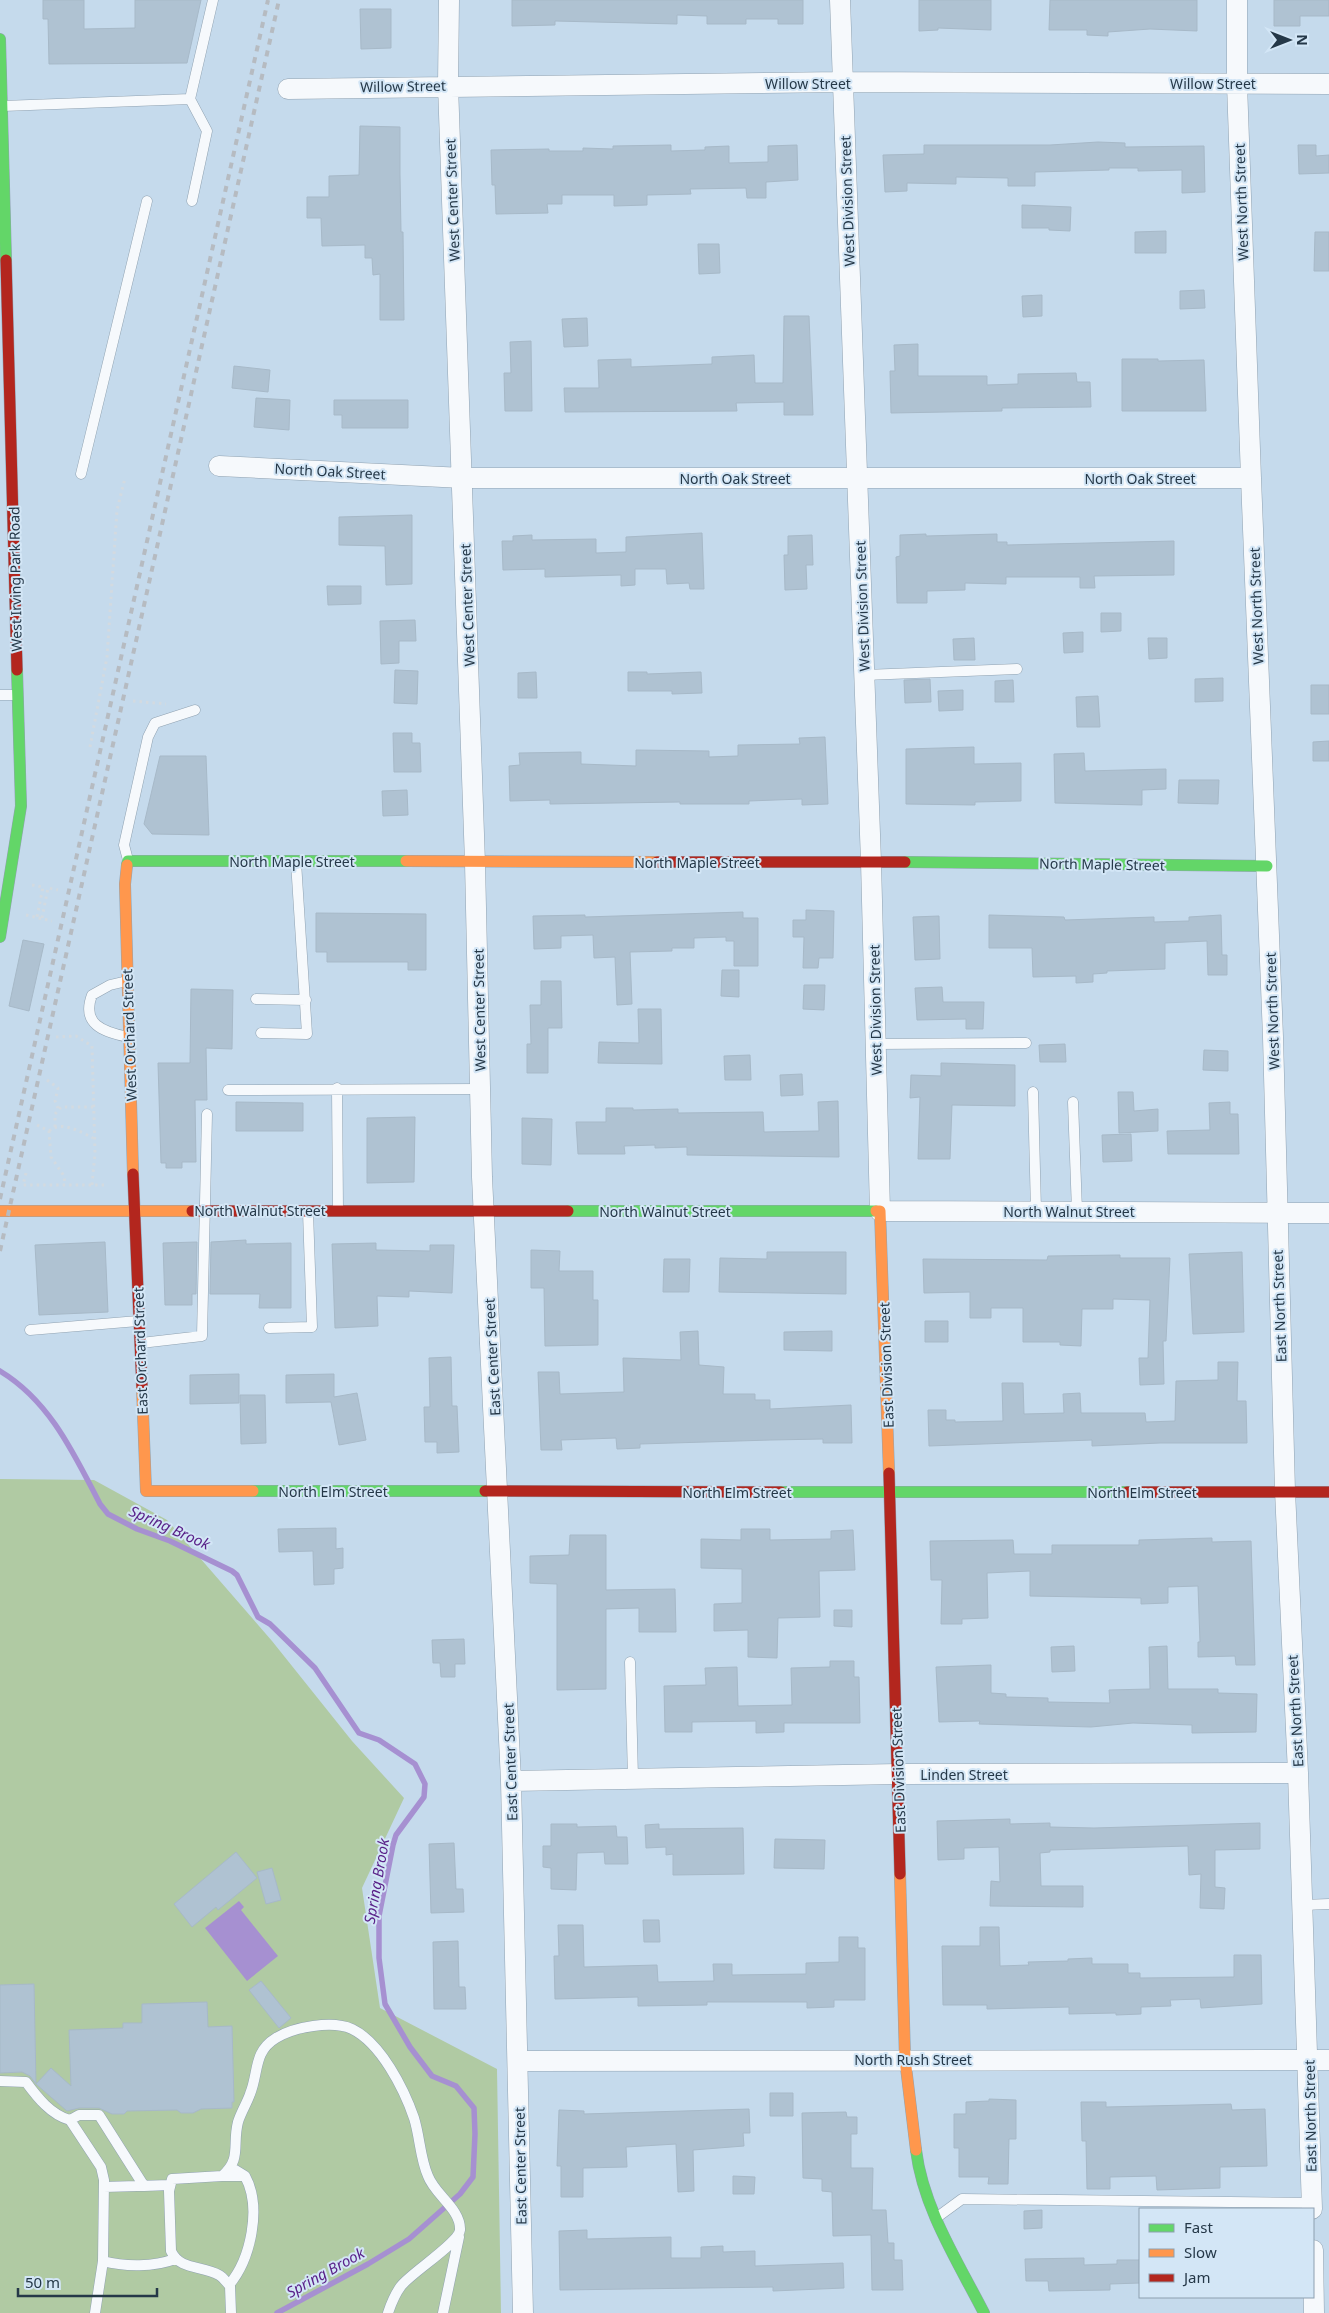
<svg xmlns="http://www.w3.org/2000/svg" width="1329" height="2313" viewBox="0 0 1329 2313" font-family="'Noto Sans',sans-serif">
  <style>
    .green { fill: #b0caa3 }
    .water { fill: #a690d1 }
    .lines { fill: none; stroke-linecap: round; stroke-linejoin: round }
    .stream { stroke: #a690d1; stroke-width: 5.5 }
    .building { fill: #afc2d2; stroke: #a7b9c8 }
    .lane-casing { stroke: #90a2b1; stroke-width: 11 }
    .street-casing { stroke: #90a2b1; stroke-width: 21 }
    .fast-casing { stroke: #90a2b1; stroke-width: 12 }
    .slow-casing { stroke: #90a2b1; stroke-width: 12 }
    .jam-casing { stroke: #90a2b1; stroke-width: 12 }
    .path { stroke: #d3dae0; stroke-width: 3; stroke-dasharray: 2.5 4; stroke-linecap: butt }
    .lane { stroke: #f6f9fc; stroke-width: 10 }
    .street { stroke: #f6f9fc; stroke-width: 20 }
    .fast { stroke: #63d668; stroke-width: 11 }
    .slow { stroke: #ff974d; stroke-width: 11 }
    .jam { stroke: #b3261e; stroke-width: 11 }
    .rail { stroke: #b6bbc1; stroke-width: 4; stroke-dasharray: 6 6; stroke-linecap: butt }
    .labels { text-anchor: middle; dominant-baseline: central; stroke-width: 4; stroke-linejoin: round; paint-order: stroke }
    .street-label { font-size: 14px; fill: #253848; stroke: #d3e6f6 }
    .water-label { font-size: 15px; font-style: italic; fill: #5a2289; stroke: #d3e6f6 }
  </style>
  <rect width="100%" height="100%" fill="#c5daec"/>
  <!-- green -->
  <path class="green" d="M0 1479 94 1480 167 1520 272 1641 352 1741 404 1798 362 1888 380 2008 497 2069 501 2313H0Z"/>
  <!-- water -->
  <path class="water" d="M239 1901 244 1907 241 1910 278 1956 247 1981 205 1928Z"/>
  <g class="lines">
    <!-- stream -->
    <path class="stream" d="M0 1371C50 1401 74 1454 100 1504L108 1514 137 1529 170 1541 232 1571 237 1575 258 1617 270 1624 315 1668 359 1733 379 1740 415 1764 425 1784 424 1797 396 1835 393 1845 379 1916V1958L385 2004 410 2047 432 2076 456 2086 474 2108 475 2134 473 2177 460 2194 409 2239 368 2264 277 2313"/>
  </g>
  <!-- building -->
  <path class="building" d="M43 0H84V29L135 28V0H201L187 63 49 64 48 19H43Z
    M512 0H803V24H778V19H746V24H707V16L677 15V24L555 21V25L512 26Z
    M919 0H991V30L938 28V30L919 31Z
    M1050 0H1197V31L1150 29 1108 32V36L1087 35V30H1049Z
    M1274 0H1329V16H1300V26H1274Z
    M360 9H391V48L361 49Z
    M360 126 400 127V175L401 232H403L404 320H380V274L373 275 372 258H365V245L322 246 321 218H307V197H329V176L359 175Z
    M1098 142 1125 143V147L1204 146 1205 192 1182 193V170L1138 171V168H1109V170L1035 172V186H1008V178L956 177V184L907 183V191L885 192 883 155 924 154V145H1050Z
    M671 145V151L705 150V147L729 146V163L768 162V146L797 145 798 180 766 182V198H747L746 188 690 189 691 194 647 195V205L614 206V195H562V204H547L548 213 496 214 495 185H492L491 150 549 149V151H583V148L613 149V146Z
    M1298 145H1316V156L1329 155V173L1299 174Z
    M1022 205 1071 207 1070 231 1049 230V228H1022Z
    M1166 231V253H1135V232Z
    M1315 232H1329V271H1314Z
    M698 244H719L720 273 699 274Z
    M1204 290 1205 308 1180 309V291Z
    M1042 295V316L1023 317 1022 296Z
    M784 316H809L813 415H784V402L736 403 737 411 565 412 564 388H599L598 360 631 359V367L712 364V357L754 355 755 383H783Z
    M587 318 588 346 564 347 562 319Z
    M531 341 532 411H505L504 373H511L510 342Z
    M918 344V376H987V385L1018 384V374L1076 373 1077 382H1090L1091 407 1002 408V411L891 413 890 371H895L894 345Z
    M1122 359H1158V361L1204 360 1206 411H1122Z
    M234 366 270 370 268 392 232 388Z
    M256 398 290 400 289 430 254 427Z
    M334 400H408V428H342V415H334Z
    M412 515V584L386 585 385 546 339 545V517Z
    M702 533 704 589H690L689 583 667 584 666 569H635V585L621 586V575L545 577V569L503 570 502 541H513V536L532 535V540L596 539V553L626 552V537Z
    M926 534V536L997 534V542H1007V545L1174 541V575L1094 576 1095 588H1080V577H1006V584L965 583V590L927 591V603H897L896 557 900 556V535Z
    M812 535 813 565H806L807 589 785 590 784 555H788V536Z
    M327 586H361V604L328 605Z
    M1101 613H1121V631L1101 632Z
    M415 620 416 641H399V663L381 664 380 621Z
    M1083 632V652L1064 653 1063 633Z
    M974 638 975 660H954L953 639Z
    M1148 638H1167V658L1149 659Z
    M395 670 418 671 417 704 394 703Z
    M536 672 537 698H518V673Z
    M628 672H647V674L701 672 702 693 672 694V691H628Z
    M1223 678V701L1195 702V679Z
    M930 679 931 702 905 703 904 680Z
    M1013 680 1014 702H995V681Z
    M1311 685H1329V714H1311Z
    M963 690V710L939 711 938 691Z
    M1098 696 1100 727H1077L1076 697Z
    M393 733H412V743H420L421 772H394Z
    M825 737 828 804 802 805V799L749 801V804H680V802L550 804V800L510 801 509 766 520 765 519 753 581 752V764L636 766V750L709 751V757L738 756V745L800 744 799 738Z
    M1329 741V761H1313V742Z
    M974 747V764L1021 763V801L975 802V805L906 804V749Z
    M1084 753 1085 771 1166 769V789L1142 790V805L1055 803 1054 754Z
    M160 756H206L209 835 152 834 144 824Z
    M1179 780H1219L1218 804 1178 803Z
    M407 790 408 815 383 816 382 791Z
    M806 910 834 911 833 958H819L818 968H803L804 937H793V920H806Z
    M743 912V918H758V966H734V941H726V937L694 938V948H672V951L630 952 632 1004 617 1005 615 957 594 958 593 935 561 936V948L534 949 533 916 585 915V917Z
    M316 913 426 914V970H408V962H327V952H316Z
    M989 915 1064 917 1065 920 1154 917V922L1189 921V917L1221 915 1222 955H1227V975H1208L1207 941 1165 943V969L1107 971V973L1093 974V982L1076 983V976L1033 977 1032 948H989Z
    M939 916 940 959 915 960 913 917Z
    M23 940 44 944 29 1011 9 1006Z
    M722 970H739V997L721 996Z
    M541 981H561L562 1028H548V1073H527V1044H531L530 1005H541Z
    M804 985H825L824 1010 803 1009Z
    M942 987 943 1002H984L983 1029H966V1019L917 1020 915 988Z
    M191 989 233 990 232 1049 206 1048 207 1100H195L196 1162H182V1168H166V1163H161L158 1063H190Z
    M638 1009H661L662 1064 598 1063 599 1042 639 1043Z
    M1065 1044 1066 1062H1040L1039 1045Z
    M1204 1050 1228 1051V1071L1203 1070Z
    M750 1055 751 1080H725L724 1056Z
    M941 1063 1015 1065V1106L952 1105 950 1159H918L920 1097 910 1098 911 1075 941 1076Z
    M802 1074 803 1095 781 1096 780 1075Z
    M1118 1092H1133L1134 1111 1158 1109V1131L1119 1133Z
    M838 1101 839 1157 687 1155V1147L655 1148V1145L624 1146 625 1154H578L576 1122H606V1108H633V1110L678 1109V1113L763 1112 764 1132 819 1131 818 1102Z
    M236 1102 303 1103V1131H236Z
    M1230 1102V1114H1238L1239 1154H1168L1167 1131 1210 1130 1209 1103Z
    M415 1117 414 1182 367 1183V1118Z
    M522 1118 552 1119 551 1165 522 1164Z
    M1131 1134 1132 1161 1103 1162 1102 1135Z
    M246 1240V1244L291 1243V1308H259L260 1294H210L211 1242Z
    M105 1242 108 1312 39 1315 35 1245Z
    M197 1242 196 1294H192V1305H165L163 1243Z
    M376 1243V1250L430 1251V1245H454L452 1293 409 1291V1297L377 1296 378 1326 335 1328 332 1244Z
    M531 1250 560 1251 559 1271H593V1300H598V1345L545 1346 544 1288H531Z
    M767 1252H846V1294L719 1292 720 1258 767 1259Z
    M1242 1252 1244 1332 1193 1334 1189 1254Z
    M1120 1255V1258H1170L1166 1341H1163L1164 1384 1140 1385 1139 1358H1148L1150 1300 1113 1299V1309H1082L1081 1346 1060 1345V1342H1023V1308H991V1318H970V1292L924 1293 923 1259 1047 1260 1048 1256Z
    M664 1259H690L689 1292H663Z
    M925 1321H948V1342H925Z
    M698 1331 699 1365 724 1367 723 1394H755V1400H770V1409L851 1405 852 1443H823V1439L771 1440 640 1444V1448L617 1449 616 1438 561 1440 562 1450H541L538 1372H559L560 1394 624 1392 623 1358 681 1360 680 1332Z
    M832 1331V1351L784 1350V1332Z
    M451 1357 452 1406H457L459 1452 437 1453V1442H425L424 1407H430L429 1358Z
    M1218 1362H1238L1237 1401H1246L1247 1443H1160L1092 1446V1440L929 1446 928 1410H946V1420H955V1422L1003 1421 1002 1383H1023L1024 1414 1064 1413 1063 1394 1080 1393 1081 1413H1145L1146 1422 1175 1421 1176 1381 1218 1380Z
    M239 1374V1403L190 1404V1375Z
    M334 1374V1397L357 1393 366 1440 339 1445 331 1402 286 1403V1375Z
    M240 1395H265L266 1443 241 1444Z
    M336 1528V1549L343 1548V1568L334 1569V1584L314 1585 313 1551 279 1552 278 1529Z
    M741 1529H770V1540L831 1539V1531L853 1530 855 1570 819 1571 820 1617 778 1618 777 1658 748 1657V1630L714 1631V1604L742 1603V1569L701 1568V1539L741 1540Z
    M570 1535H606V1590L675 1589 676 1632H639V1608L606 1609V1689L557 1690V1584L530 1583V1556L569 1555Z
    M1212 1538V1542L1251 1541 1255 1665H1236L1235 1656 1198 1657V1642H1200L1198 1586 1168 1587V1603L1141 1604V1598L1030 1596V1571L987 1573 988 1618 962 1619V1624H941L942 1580H931L930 1541 1013 1540 1014 1554H1052V1545H1139V1540Z
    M834 1610H852V1627L834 1626Z
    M464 1639 465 1664H455V1677H441L440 1663H433L432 1640Z
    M1074 1646 1075 1671 1052 1672 1051 1647Z
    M1167 1646 1168 1689H1218V1693L1257 1694 1256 1732 1192 1733V1725L1133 1723 1091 1727 979 1724 980 1721 939 1722 936 1667 991 1665V1693L1006 1694V1697L1048 1698V1702L1110 1703 1109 1690 1150 1689 1149 1647Z
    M830 1661H854V1677H859L860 1723H784V1732L756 1733V1721L692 1722V1732H665L664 1686 706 1685 705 1668 737 1667 738 1706 792 1705 791 1668 830 1667Z
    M1010 1819V1824L1050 1823V1827L1094 1828 1260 1823V1849L1215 1850V1887L1225 1888 1224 1909 1200 1908 1201 1874 1189 1875 1188 1846 1050 1850V1852L1040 1853 1041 1886H1083V1907L990 1906 991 1881 1000 1882 999 1847 964 1848V1859L938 1860 937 1821Z
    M551 1824H577V1827L616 1826 617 1837H627L628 1864H605L604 1852 577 1853 576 1890 551 1889V1868L543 1867V1846H551Z
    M659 1824V1829L743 1828 744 1874 673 1875V1854L666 1855V1847L646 1848 645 1825Z
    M775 1839 825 1840 824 1869 774 1868Z
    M454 1843 456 1889H463L464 1912 431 1913 429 1844Z
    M236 1852 257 1878 218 1910 216 1907 192 1927 174 1904Z
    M272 1868 281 1900 266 1904 257 1872Z
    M643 1920H659L660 1942H644Z
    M558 1925H583L584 1967 657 1965 658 1982 714 1981 713 1964H732V1975L806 1974V1963L839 1962V1937H858V1948H865V2000H834V2007L807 2008V2002H707V2005L638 2006V1997L555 1999 554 1956H559Z
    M980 1927H999L1000 1966 1029 1965 1028 1962 1068 1961V1959L1092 1958V1964H1128V1973H1140V1978L1234 1977V1955H1261L1262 2004 1201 2008 1200 1999 1170 2000 1171 2006 1141 2007V2014L1116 2015V2013L1069 2014V2007L987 2009V2005H943L942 1946H980Z
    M458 1941 459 1987H465L466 2009H434L433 1942Z
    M261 1981 291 2018 279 2028 249 1990Z
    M34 1984 36 2084 30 2076 22 2072 0 2073V1985Z
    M207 2002 208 2027 232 2026 234 2102H232V2108L201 2109 193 2113H181L177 2110 127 2111 124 2114H112L99 2108H79L67 2111 36 2084 51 2068 71 2086 69 2030 123 2028V2023H142V2004Z
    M770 2093H793V2116H770Z
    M989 2099 1016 2100V2139H1009L1008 2184H988L989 2177H959V2148H954V2114H966V2102L989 2101Z
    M1081 2102H1106V2107L1231 2104 1232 2110 1265 2109 1267 2166 1220 2167V2188L1157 2190 1156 2176 1110 2177V2189H1087L1086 2141H1082Z
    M749 2109 750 2133H743L744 2146 693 2150 694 2191 678 2192 676 2144 626 2147 627 2167 583 2168V2197H561V2166H557L559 2110 584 2111V2114Z
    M846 2112 847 2117H857V2134H851V2168H873L872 2210H886L888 2243H894V2260H902L903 2290H872L871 2235 833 2236 832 2192 822 2191V2179L803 2178 802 2113Z
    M733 2176 755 2177 754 2194H733Z
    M1042 2210V2228L1024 2229V2211Z
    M587 2230V2239L671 2237V2258H701V2247L723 2246V2252L755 2251V2266L843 2263 844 2288 773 2291V2287L560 2290 559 2231Z
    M1084 2258V2265L1117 2264V2260H1140V2283L1110 2284V2290L1049 2291 1048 2281H1026L1025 2259Z"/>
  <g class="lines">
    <!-- lane casing -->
    <g class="lane-casing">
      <path id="lane" d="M190 99 207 131 192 201
        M3 106 190 99 213 0
        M81 474 147 201
        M865 675 1017 669
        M0 695H17
        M128 860 124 845 148 737 155 723 195 710
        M127 981 110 985 92 995C81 1024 103 1032 128 1037
        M256 999 306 1000
        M261 1033 307 1034 296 862
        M876 1044 1026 1043
        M337 1088 338 1210
        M228 1090 480 1089
        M1033 1092 1036 1211
        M1073 1102 1077 1211
        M269 1328 312 1327 308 1212
        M30 1330 138 1321
        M141 1343 202 1336 207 1114
        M630 1662 633 1778
        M1303 1905 1329 1904
        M0 2081 26 2082C37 2097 51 2115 70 2120L101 2167 104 2180 103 2261C125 2267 154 2267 175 2259
        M70 2120 79 2115H99L144 2186 170 2185 104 2187
        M232 2168 245 2176H222C242 2159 232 2145 238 2122 241 2112 247 2103 250 2094 259 2072 253 2052 276 2038 294 2027 332 2020 352 2029 381 2043 404 2089 414 2118 420 2137 420 2158 428 2176 435 2195 461 2209 460 2230 459 2243 412 2272 401 2286 395 2294 391 2304 388 2313
        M222 2176 172 2179 169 2191 171 2251C180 2271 203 2265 219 2275 223 2277 227 2283 230 2286L231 2313
        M936 2218 962 2199 1312 2203
        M229 2285C251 2259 262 2207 245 2176
        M95 2313 103 2261
        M443 2313 459 2237"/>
    </g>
    <!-- street casing -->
    <g class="street-casing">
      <path id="street" d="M449 0 448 85 475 863 482 1177 511 1781 523 2313
        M840 0 871 862 880 1211 1329 1213
        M1237 0V84L1251 478 1273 1037 1285 1491 1298 1773 1312 2209
        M288 89 842 82 1329 84
        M219 466 463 478H1251
        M511 1781 898 1774 1298 1773
        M518 2061 1329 2060
        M1313 2250 1314 2313"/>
    </g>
    <!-- fast casing -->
    <g class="fast-casing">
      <path id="fast" d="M0 39 6 260
        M905 862 1267 866
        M127 865 128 861H406
        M0 937 21 806 17 670
        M568 1211H876
        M253 1491H485
        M781 1492H1127
        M916 2150C923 2208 958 2262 984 2313"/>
    </g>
    <!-- slow casing -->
    <g class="slow-casing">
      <path id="slow" d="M406 861 657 862
        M127 865 125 884 133 1174
        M0 1211H192
        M876 1211H880L889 1473
        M142 1387 146 1491H253
        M900 1874 905 2059 916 2150"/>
    </g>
    <!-- jam casing -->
    <g class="jam-casing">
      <path id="jam" d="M6 260 17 670
        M657 862H905
        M133 1174 142 1387
        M192 1211H568
        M889 1473 900 1874
        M485 1491 781 1492
        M1127 1492H1329"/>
    </g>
    <!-- path -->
    <path class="path" d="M133 701 166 704
      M90 747 107 657 117 510 125 478
      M32 885 43 887 37 917
      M26 915 52 921
      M42 918 48 888 58 890
      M56 1037 76 1036 92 1046 95 1153 92 1185
      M47 1080 58 1088 55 1101 58 1108
      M37 1125 49 1131 51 1157 64 1176 65 1185
      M55 1127V1114L61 1107H95
      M49 1131C61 1120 81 1132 93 1138
      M26 1173 23 1185H104"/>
    <!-- lane -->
    <use href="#lane" class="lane"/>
    <!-- street -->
    <use href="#street" class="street"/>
    <!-- fast -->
    <use href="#fast" class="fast"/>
    <!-- slow -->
    <use href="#slow" class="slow"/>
    <!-- jam -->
    <use href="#jam" class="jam"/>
    <!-- rail -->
    <path class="rail" d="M0 1199 268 0
      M0 1251 279 0"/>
  </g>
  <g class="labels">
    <!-- street labels -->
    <g class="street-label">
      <text x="808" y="83">Willow Street</text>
      <text x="1213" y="83">Willow Street</text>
      <text transform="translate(403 86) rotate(-1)">Willow Street</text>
      <text transform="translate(452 200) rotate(-92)">West Center Street</text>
      <text transform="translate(847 201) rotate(-92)">West Division Street</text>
      <text transform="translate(1241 202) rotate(-92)">West North Street</text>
      <text transform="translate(330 471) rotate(3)">North Oak Street</text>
      <text x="735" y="478">North Oak Street</text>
      <text x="1140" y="478">North Oak Street</text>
      <text transform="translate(15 579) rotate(-91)">West Irving Park Road</text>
      <text transform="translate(467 605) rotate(-92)">West Center Street</text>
      <text transform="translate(862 606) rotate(-92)">West Division Street</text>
      <text transform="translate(1256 606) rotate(-92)">West North Street</text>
      <text x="292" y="861">North Maple Street</text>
      <text x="697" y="862">North Maple Street</text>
      <text transform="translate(1102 864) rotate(1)">North Maple Street</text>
      <text transform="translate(479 1010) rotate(-91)">West Center Street</text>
      <text transform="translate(875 1010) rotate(-91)">West Division Street</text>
      <text transform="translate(1272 1011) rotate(-92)">West North Street</text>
      <text transform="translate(129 1035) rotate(-92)">West Orchard Street</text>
      <text x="260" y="1210">North Walnut Street</text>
      <text x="665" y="1211">North Walnut Street</text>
      <text x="1069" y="1211">North Walnut Street</text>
      <text transform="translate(1279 1306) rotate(-92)">East North Street</text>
      <text transform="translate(140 1351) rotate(-92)">East Orchard Street</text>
      <text transform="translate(492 1357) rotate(-93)">East Center Street</text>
      <text transform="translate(886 1365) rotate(-92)">East Division Street</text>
      <text x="333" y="1491">North Elm Street</text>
      <text x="737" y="1492">North Elm Street</text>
      <text x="1142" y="1492">North Elm Street</text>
      <text transform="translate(1295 1711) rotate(-93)">East North Street</text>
      <text transform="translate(510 1762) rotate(-92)">East Center Street</text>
      <text transform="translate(898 1770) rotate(-92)">East Division Street</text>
      <text x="964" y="1774">Linden Street</text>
      <text x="913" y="2059">North Rush Street</text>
      <text transform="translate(1310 2116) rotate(-91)">East North Street</text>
      <text transform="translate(520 2166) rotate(-91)">East Center Street</text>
    </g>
    <!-- water labels -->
    <g class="water-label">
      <text transform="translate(170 1527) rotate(24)">Spring Brook</text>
      <text transform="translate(376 1881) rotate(-80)">Spring Brook</text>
      <text transform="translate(325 2272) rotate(-29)">Spring Brook</text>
    </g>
  </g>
  <!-- legend -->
  <rect x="1139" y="2208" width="175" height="90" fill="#d3e6f6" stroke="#8da0b0"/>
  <rect x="1149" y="2224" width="25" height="8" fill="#63d668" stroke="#8da0b0"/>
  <text x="1184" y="2233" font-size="15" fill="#253848">Fast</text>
  <rect x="1149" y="2249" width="25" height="8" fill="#ff974d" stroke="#8da0b0"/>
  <text x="1184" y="2258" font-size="15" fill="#253848">Slow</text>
  <rect x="1149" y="2274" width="25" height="8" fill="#b3261e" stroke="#8da0b0"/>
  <text x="1184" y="2283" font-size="15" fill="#253848">Jam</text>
  <!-- north arrow -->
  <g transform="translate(1289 40) rotate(90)" stroke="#d3e6f6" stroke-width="4" paint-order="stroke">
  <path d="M0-4L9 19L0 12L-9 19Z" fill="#253848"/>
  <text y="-8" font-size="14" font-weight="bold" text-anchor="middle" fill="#253848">N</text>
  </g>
  <!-- scale -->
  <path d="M18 2288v8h139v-8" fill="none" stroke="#253848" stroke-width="2.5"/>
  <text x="25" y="2288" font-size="15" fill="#253848" stroke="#d3e6f6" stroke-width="4" paint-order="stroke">50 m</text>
</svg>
